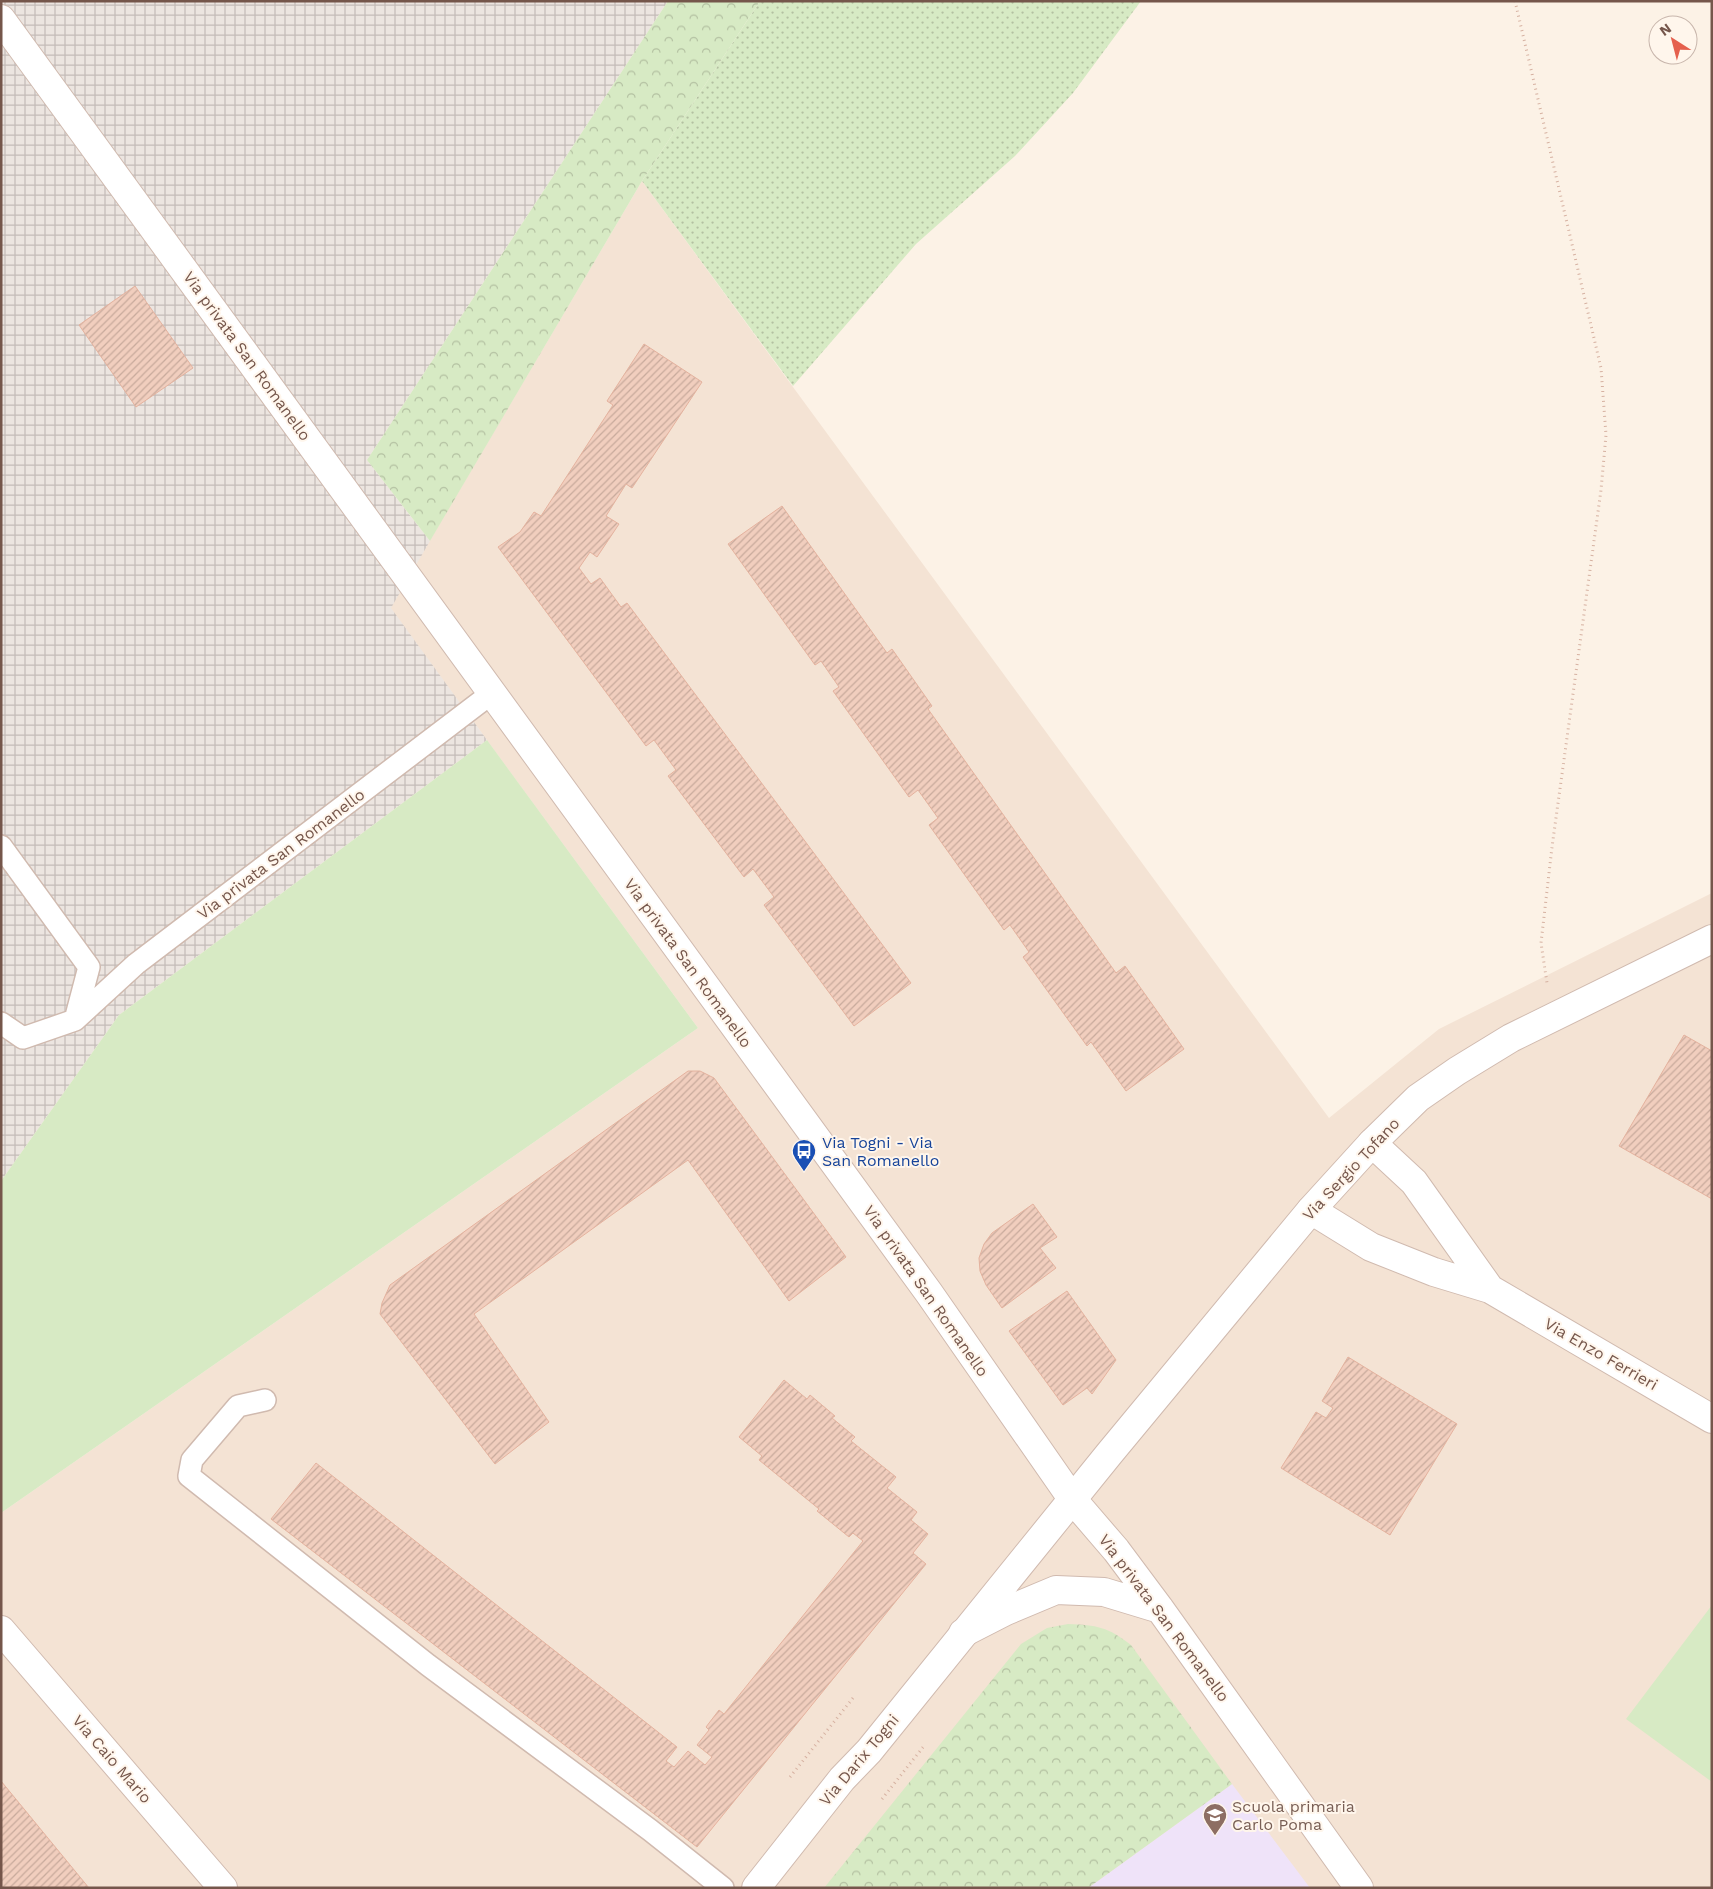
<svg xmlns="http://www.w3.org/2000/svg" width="1713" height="1889" viewBox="0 0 1713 1889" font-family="'Work Sans',sans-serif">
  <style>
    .residential { fill: #f4e3d4 }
    .industrial { fill: url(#industrial-grid) }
    .education { fill: #efe3f9 }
    .grass { fill: url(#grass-dots) }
    .forest { fill: url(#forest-crowns) }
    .pitch { fill: #d7eac4 }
    .building { fill: url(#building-hatch); stroke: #e4b29e }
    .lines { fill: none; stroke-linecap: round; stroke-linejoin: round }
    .service-casing { stroke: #d0baaf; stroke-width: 24 }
    .minor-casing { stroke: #d0baaf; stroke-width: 30 }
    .tertiary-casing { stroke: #d0baaf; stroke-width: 30 }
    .path { stroke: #d6b1a1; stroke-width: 3; stroke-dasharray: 1 4; stroke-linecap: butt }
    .service { stroke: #fff; stroke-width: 21 }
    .minor { stroke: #fff; stroke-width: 28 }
    .tertiary { stroke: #fff; stroke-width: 28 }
    .labels { text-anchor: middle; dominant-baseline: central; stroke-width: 4; stroke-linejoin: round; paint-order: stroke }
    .street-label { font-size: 16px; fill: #75564b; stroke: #fff6ec }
    .transit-label { font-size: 16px; fill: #164399; stroke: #fff6ec; text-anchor: start }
    .education-label { font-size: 16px; fill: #785e54; stroke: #fff6ec; text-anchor: start }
  </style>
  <defs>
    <pattern id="industrial-grid" width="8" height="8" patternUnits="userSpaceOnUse" patternTransform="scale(1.25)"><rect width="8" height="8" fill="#ece5e0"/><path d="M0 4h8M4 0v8" fill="none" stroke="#c4bcb8"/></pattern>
    <pattern id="grass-dots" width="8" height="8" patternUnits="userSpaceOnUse" patternTransform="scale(1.25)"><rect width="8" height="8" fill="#d7eac4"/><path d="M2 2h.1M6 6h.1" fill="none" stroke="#b3c0a1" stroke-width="1.8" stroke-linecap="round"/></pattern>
    <pattern id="forest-crowns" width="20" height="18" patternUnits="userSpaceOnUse" patternTransform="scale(1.25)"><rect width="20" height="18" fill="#d7eac4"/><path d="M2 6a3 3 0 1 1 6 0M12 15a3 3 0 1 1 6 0" fill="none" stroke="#b3c0a1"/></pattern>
    <pattern id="building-hatch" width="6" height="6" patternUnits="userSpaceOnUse" patternTransform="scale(1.25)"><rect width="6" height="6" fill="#f1cebe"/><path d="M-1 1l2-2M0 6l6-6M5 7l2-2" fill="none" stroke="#c8aa9c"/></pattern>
  </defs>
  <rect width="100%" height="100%" fill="#fcf2e6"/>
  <!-- residential -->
  <path class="residential" d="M642 181 1329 1118 1439 1029 1712 893V1888H1V1513L698 1028 390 608Z"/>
  <!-- industrial -->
  <path class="industrial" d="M1 1H668L367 460 430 541 391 608 487 740 119 1015 1 1181Z"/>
  <!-- education -->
  <path class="education" d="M1232 1784 1310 1888H1088Z"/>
  <!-- grass -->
  <path class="grass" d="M760 1H1141L1073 93 1015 156 916 244 793 386 642 181Z"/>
  <!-- forest -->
  <path class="forest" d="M668 1H760L642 181 430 541 367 460Z
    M1068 1624C1097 1625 1108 1627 1131 1645L1232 1784 1088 1888H824L1021 1644 1047 1628Z"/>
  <!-- pitch -->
  <path class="pitch" d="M487 740 698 1028 1 1513V1181L119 1015Z
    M1712 1605V1782L1626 1719Z"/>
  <!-- building -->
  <path class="building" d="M135 286 193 368 136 407 79 325Z
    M644 344 702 382 632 488 626 484 606 516 619 524 597 557 590 552 579 568 591 584 600 578 621 607 627 603 911 983 854 1026 764 905 774 897 753 869 744 877 668 776 676 770 654 740 646 746 498 547 520 532 534 512 541 516 613 405 607 401Z
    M782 506 887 653 892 649 932 706 928 709 1116 973 1125 966 1184 1049 1126 1091 1091 1042 1087 1046 1023 957 1029 952 1010 925 1004 930 929 825 938 818 918 790 909 797 833 691 839 687 821 661 815 665 728 544Z
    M1684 1035 1712 1051V1199L1619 1146Z
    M688 1071H700L714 1078 846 1257 789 1301 688 1160 474 1314 549 1422 495 1464 380 1314 382 1303 390 1285Z
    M1033 1204 1057 1237 1040 1248 1056 1268 1002 1308 986 1285 980 1271 979 1258 984 1244 992 1233Z
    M1067 1291 1116 1360 1092 1394 1087 1388 1063 1405 1009 1331Z
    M1348 1357 1457 1424 1390 1535 1281 1468 1316 1412 1326 1418 1333 1408 1322 1401Z
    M784 1380 807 1399 810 1395 835 1416 832 1418 855 1437 851 1441 896 1477 887 1488 917 1512 911 1520 928 1534 913 1553 926 1564 697 1847 271 1519 316 1463 677 1747 666 1761 674 1767 688 1751 705 1765 712 1757 697 1745 709 1730 706 1727 719 1710 724 1714 863 1541 853 1533 849 1537 817 1511 819 1509 759 1460 762 1456 739 1437Z
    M1 1781 89 1888H1Z"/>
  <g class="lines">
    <!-- service casing -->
    <g class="service-casing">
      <path id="service" d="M1 846 89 967 75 1020
        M1 1023 23 1038 75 1020 136 964 492 693
        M265 1400 238 1406 192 1460 189 1476 428 1665 650 1830 723 1888"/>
    </g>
    <!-- minor casing -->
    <g class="minor-casing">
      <path id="minor" d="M1 19 929 1293 1073 1500 1116 1550 1160 1609 1359 1888
        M1372 1143 1414 1182 1490 1289
        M1311 1210 1371 1247 1434 1272 1490 1289 1712 1419
        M1 1630 223 1888
        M963 1633 1006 1611 1056 1590 1104 1592 1160 1609"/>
    </g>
    <!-- tertiary casing -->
    <g class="tertiary-casing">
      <path id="tertiary" d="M756 1888 842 1779 869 1751 1109 1454 1311 1210 1372 1143 1418 1098 1457 1071 1511 1038 1712 939"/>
    </g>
    <!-- path -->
    <path class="path" d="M1515 1 1601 368 1606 435 1601 490 1552 847 1541 943 1547 983
      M790 1777 853 1698
      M882 1799 924 1746"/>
    <!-- service -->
    <use href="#service" class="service"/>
    <!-- minor -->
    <use href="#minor" class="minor"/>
    <!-- tertiary -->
    <use href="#tertiary" class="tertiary"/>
  </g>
  <!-- icons -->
  <defs>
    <g id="bus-pin" transform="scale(1.25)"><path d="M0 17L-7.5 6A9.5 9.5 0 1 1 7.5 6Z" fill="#1a4fb4" stroke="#fff6ec"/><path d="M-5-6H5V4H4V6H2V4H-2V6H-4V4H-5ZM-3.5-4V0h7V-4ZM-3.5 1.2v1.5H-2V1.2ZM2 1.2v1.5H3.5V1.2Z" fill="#fff"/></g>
    <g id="school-pin" transform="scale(1.25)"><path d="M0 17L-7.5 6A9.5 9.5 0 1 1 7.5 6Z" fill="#8d6e63" stroke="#fff6ec"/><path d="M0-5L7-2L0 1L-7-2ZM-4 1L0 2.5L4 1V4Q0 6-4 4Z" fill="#fff"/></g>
  </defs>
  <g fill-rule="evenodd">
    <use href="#bus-pin" x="804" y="1151"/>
    <use href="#school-pin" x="1215" y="1815"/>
  </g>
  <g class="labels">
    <!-- street labels -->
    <g class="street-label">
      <text transform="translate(247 356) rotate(54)">Via privata San Romanello</text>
      <text transform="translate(281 854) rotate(-37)">Via privata San Romanello</text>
      <text transform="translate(688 963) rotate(54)">Via privata San Romanello</text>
      <text transform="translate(1351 1169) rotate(-47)">Via Sergio Tofano</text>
      <text transform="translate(926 1291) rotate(55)">Via privata San Romanello</text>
      <text transform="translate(1601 1354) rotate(30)">Via Enzo Ferrieri</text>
      <text transform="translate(1164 1618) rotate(53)">Via privata San Romanello</text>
      <text transform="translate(112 1759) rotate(49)">Via Caio Mario</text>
      <text transform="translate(859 1760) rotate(-50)">Via Darix Togni</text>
    </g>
    <!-- transit labels -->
    <g class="transit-label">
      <text x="822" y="1142">Via Togni - Via<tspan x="822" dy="18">San Romanello</tspan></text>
    </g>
    <!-- education labels -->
    <g class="education-label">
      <text x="1232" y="1806">Scuola primaria<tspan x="1232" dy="18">Carlo Poma</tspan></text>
    </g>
  </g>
  <!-- border -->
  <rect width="1713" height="1889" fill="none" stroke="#75564b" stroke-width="5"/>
  <!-- north arrow -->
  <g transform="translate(1673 40) rotate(324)"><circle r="24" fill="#fff6ec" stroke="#c8b6ac"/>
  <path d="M0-4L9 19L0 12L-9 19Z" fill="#e5604d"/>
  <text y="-8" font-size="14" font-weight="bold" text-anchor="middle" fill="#75564b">N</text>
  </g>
</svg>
